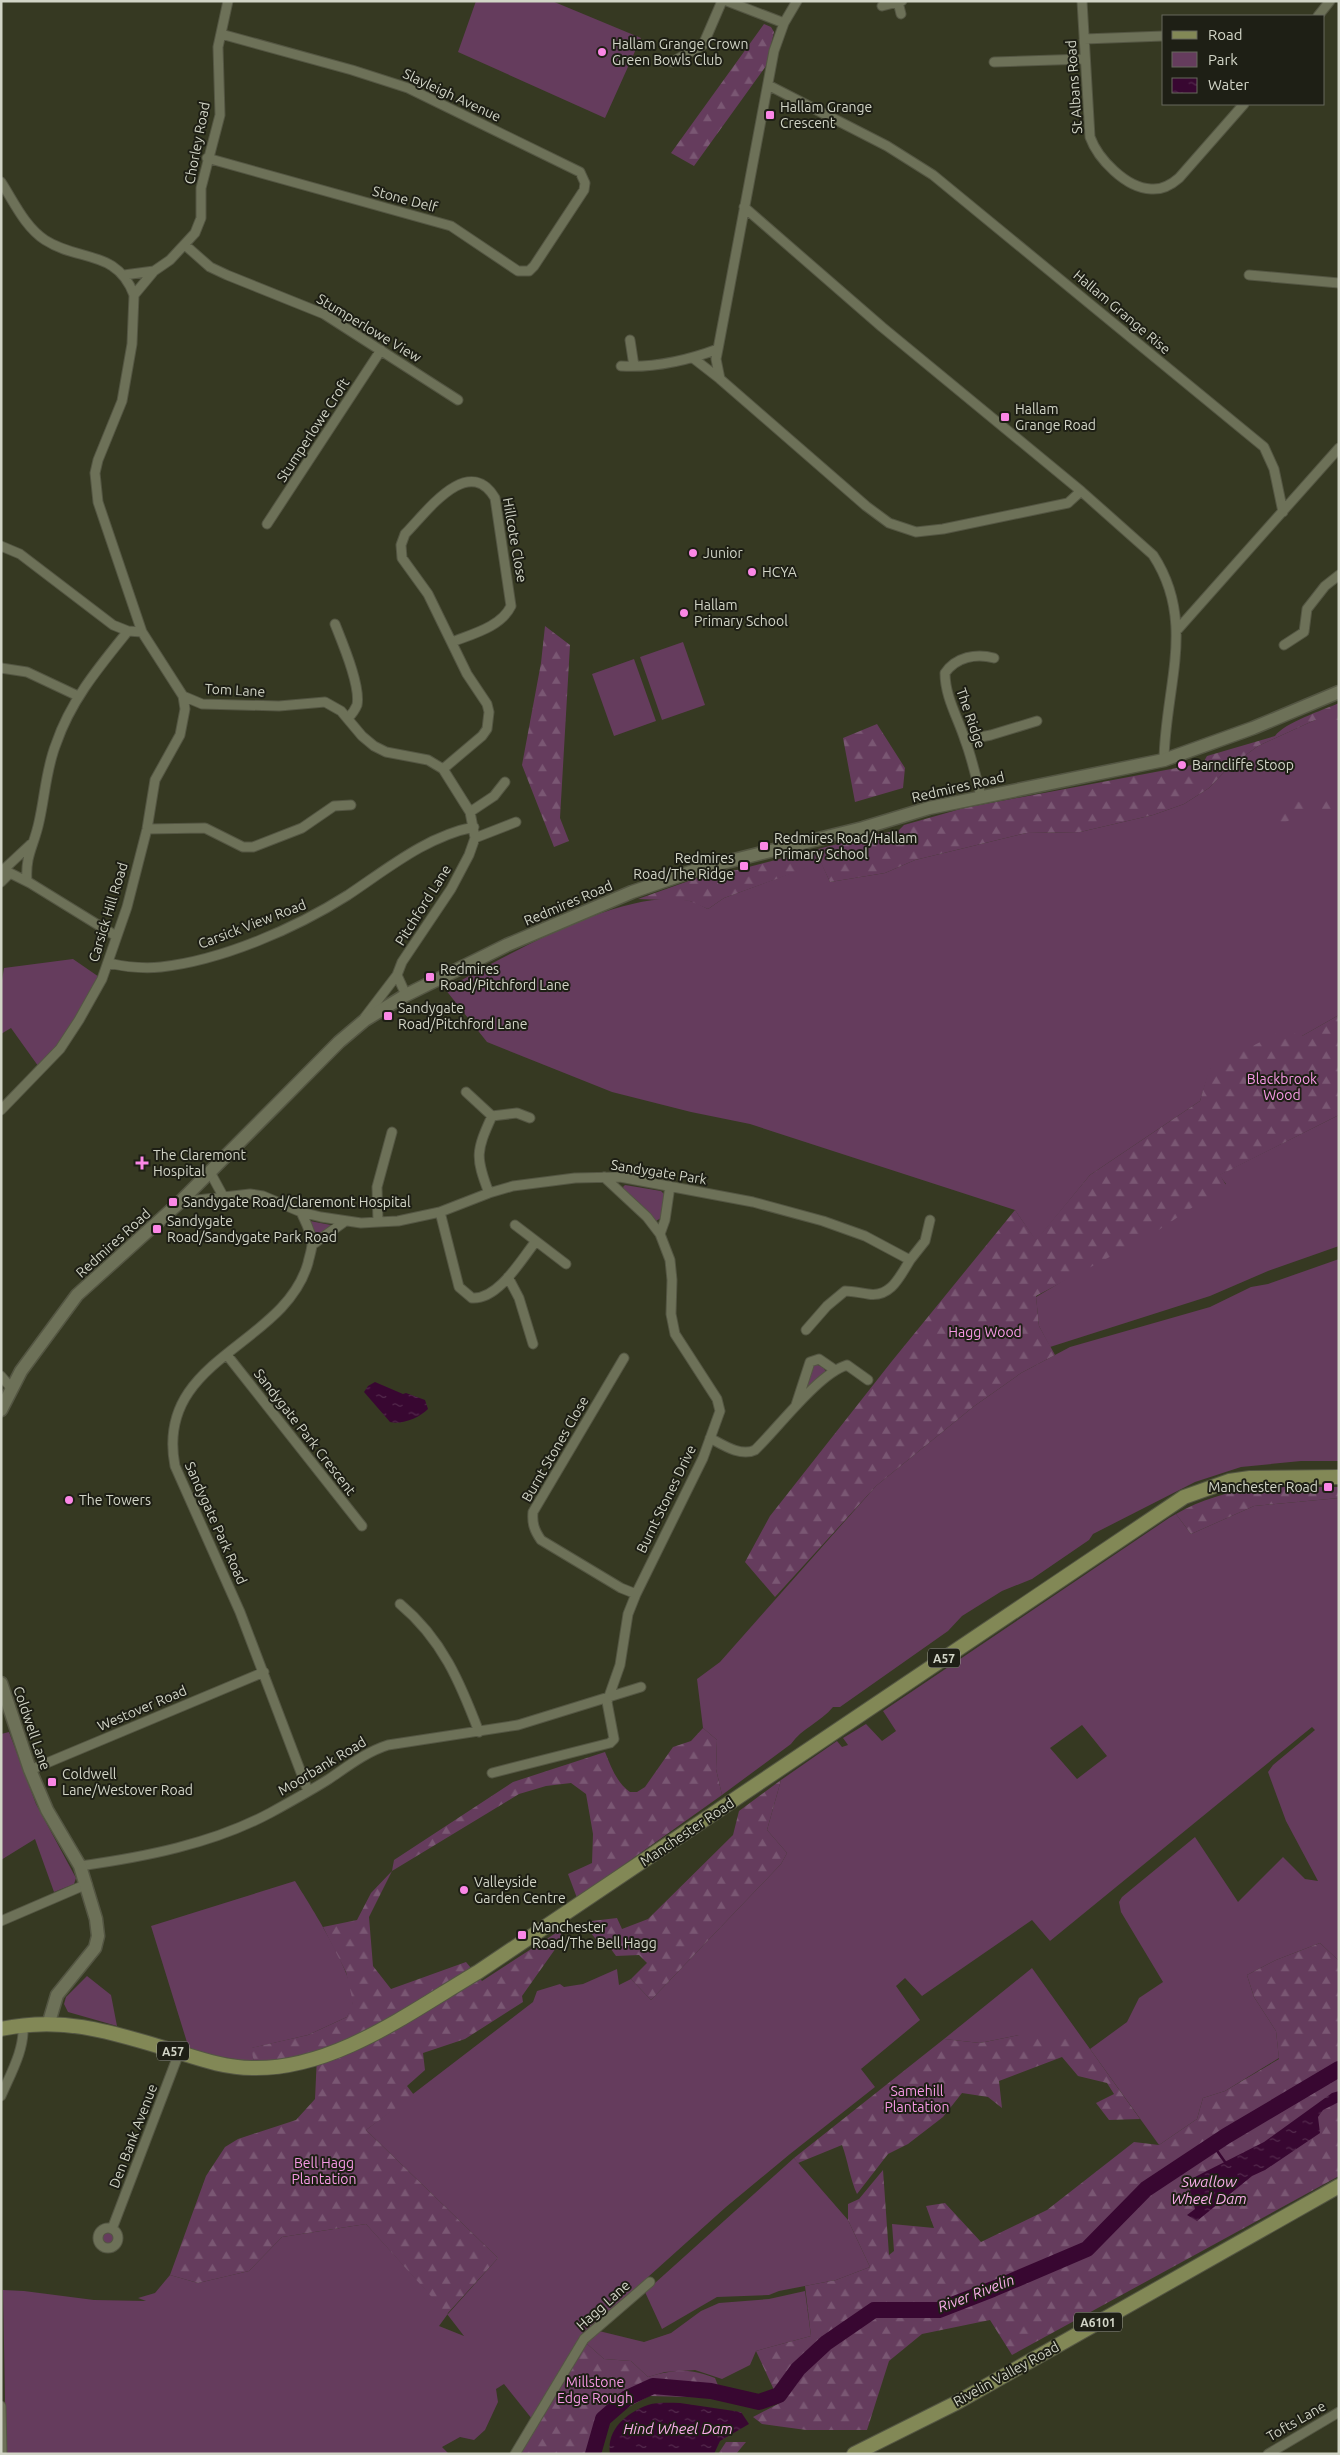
<svg xmlns="http://www.w3.org/2000/svg" width="1340" height="2455" viewBox="0 0 1340 2455" font-family="Ubuntu,sans-serif">
  <style>
    .green { fill: #653c5d; fill-rule: evenodd }
    .forest { fill: url(#forest-firs) }
    .water { fill: url(#water-ripples) }
    .lines { fill: none; stroke-linecap: round; stroke-linejoin: round }
    .stream { stroke: #380731; stroke-width: 2.5 }
    .river { stroke: #380731; stroke-width: 16 }
    .street-casing { stroke: #545643; stroke-width: 11 }
    .secondary-casing { stroke: #545643; stroke-width: 15 }
    .primary-casing { stroke: #545643; stroke-width: 16 }
    .street { stroke: #6d7158; stroke-width: 9 }
    .secondary { stroke: #6d7158; stroke-width: 12 }
    .primary { stroke: #828856; stroke-width: 14 }
    .poi-dot { fill: #fb87e6; stroke: #1e1f15; stroke-width: 2 }
    .labels { text-anchor: middle; dominant-baseline: central; stroke-width: 4; stroke-linejoin: round; paint-order: stroke }
    .shield { fill: #1e1f15; stroke: #9c9e92; stroke-width: 1 }
    .shield-label { font-size: 12px; font-weight: bold; fill: #d2d5c7 }
    .poi-label { font-size: 14px; fill: #d2d5c7; stroke: #1e1f15; text-anchor: start }
    .street-label { font-size: 14px; fill: #d2d5c7; stroke: #1e1f15 }
    .park-label { font-size: 14px; fill: #f799e5; stroke: #1e1f15 }
    .water-label { font-size: 15px; font-style: italic; fill: #f9ade9; stroke: #1e1f15 }
  </style>
  <defs>
    <pattern id="forest-firs" width="22" height="20" patternUnits="userSpaceOnUse" patternTransform="scale(1.25)"><rect width="22" height="20" fill="#653c5d"/><path d="M5 1l3.5 6h-7zM16 11l3.5 6h-7z" fill="#7a5773"/></pattern>
    <pattern id="water-ripples" width="26" height="14" patternUnits="userSpaceOnUse" patternTransform="scale(1.25)"><rect width="26" height="14" fill="#380731"/><path d="M2 4q2-2 4 0t4 0M15 11q2-2 4 0t4 0" fill="none" stroke="#542a4d"/></pattern>
  </defs>
  <rect width="100%" height="100%" fill="#363922"/>
  <!-- green -->
  <path class="green" d="M476 1H552L641 38 605 118 458 52Z
    M683 642 705 705 662 720 640 657Z
    M634 659 656 721 614 736 592 674Z
    M1315 720H1339V1015L1302 1036 1210 1069 1200 1101 1090 1175 1036 1241 1015 1210 750 1124 691 1112 612 1092 487 1042 445 989C505 957 623 886 690 901 696 902 702 906 708 909L724 898 821 862 830 882 885 873 915 860 1026 833 1080 832 1153 815 1184 804 1209 788 1228 768 1258 746Z
    M73 959 102 979 41 1070 11 1028 1 1034V986L4 968Z
    M1339 1115V1246L1268 1271 1210 1296 1050 1347 1039 1326 1036 1297 1226 1184 1219 1175Z
    M625 1185 661 1191 664 1194 661 1218 656 1221C648 1214 643 1205 635 1199 630 1195 625 1193 623 1187Z
    M310 1221 331 1225 317 1236Z
    M1339 1259V1461H1301L1241 1467 1195 1482 1093 1534 1089 1540 1032 1579 1002 1591 962 1616 948 1631 840 1707H833C821 1722 802 1728 791 1744L722 1795 716 1769 717 1740 703 1728 697 1679 720 1662 876 1486 973 1407 1021 1373 1070 1347 1210 1307 1251 1287 1268 1284Z
    M816 1364 824 1368 826 1373 810 1386 806 1385 813 1366Z
    M1339 1498V1961L1320 1943 1276 1960 1247 1975 1254 1997 1276 2031 1279 2058 1225 2091 1203 2098 1197 2119 1159 2145 1090 2049 1019 2035 980 2043 944 2039 1032 1968 1090 2049 1127 2022 1139 1998 1163 1982 1121 1912 1119 1902 1122 1897 1195 1837 1238 1902 1283 1857 1305 1879 1318 1881 1286 1821 1268 1772 1273 1765 1315 1730 1312 1727 1050 1941 1032 1920 922 1996 905 1978 896 1986 920 2020 861 2069 875 2087 790 2154 726 2207 579 2339 532 2419 504 2384 496 2389 498 2402 485 2430 474 2440 460 2437 442 2447 449 2454H6L3 2290 24 2291 94 2300 146 2301 138 2298 155 2293 170 2275 198 2283 249 2271 282 2237 366 2224 448 2314 498 2258 366 2130 533 2002 537 1991 560 1984 564 1987 583 1984 617 1969 619 1985 631 1979 651 2000 781 1864 787 1853 767 1830 781 1780 837 1741 842 1747 848 1745 843 1738 866 1724 882 1741 896 1731 883 1711 1169 1518 1176 1514 1191 1534 1254 1506ZM1082 1725 1107 1756 1077 1779 1050 1748ZM447 2315V2314L464 2336 439 2326Z
    M9 1732 36 1804 76 1878 74 1884 54 1892 35 1839 1 1860V1734Z
    M295 1881C310 1905 356 1977 353 2002 353 2007 349 2013 347 2017L308 2035 252 2048 254 2062 190 2052 151 1926Z
    M87 1976 111 1995 117 2026 68 2012 64 2004 66 1997Z
    M794 2158 848 2220 870 2267 836 2280 779 2291 769 2295 717 2297 662 2329 645 2292Z
    M102.5 2238a5.5 5.5 0 1 1 11 0a5.5 5.5 0 1 1-11 0Z
    M805 2291 811 2336 756 2351 750 2365 722 2379 695 2370 665 2372 648 2377 631 2361 604 2359 586 2343 599 2331 644 2342 671 2333 701 2311 719 2303 769 2299Z"/>
  <!-- forest -->
  <path class="forest" d="M764 24 771 27 774 32 766 66 694 166 671 153Z
    M545 626 570 645 560 818 569 841 554 847 522 765 541 663Z
    M1339 703V720H1315L1258 746 1228 768 1209 788 1184 804 1153 815 1080 832 1026 833 915 860 885 873 830 882 821 863 724 898 708 909 690 901 638 899 711 873 737 870 872 835 898 831 904 825 964 808 1203 763 1207 756 1275 736C1284 723 1323 710 1339 703Z
    M877 724 905 768 903 788 855 802 843 738Z
    M1339 799V812H1308L1279 825 1271 813 1297 801 1304 804Z
    M1339 1015V1115L1220 1175 1226 1185 1151 1235 1036 1296 1039 1326 1055 1355 1021 1373 973 1407 876 1486 775 1597 745 1562 770 1516 892 1361 1015 1210 1036 1240 1090 1175 1200 1101 1209 1069 1283 1030 1302 1036Z
    M1255 1487H1339V1498L1254 1506 1191 1534 1176 1514C1202 1499 1226 1493 1255 1487Z
    M703 1728 717 1740 716 1769 722 1795 577 1898 568 1874 592 1863 593 1834 586 1794 571 1783 546 1786 519 1794 392 1871 369 1917 373 1966 391 1989 466 1962 482 1981 559 1931 563 1938 522 1996 523 2002 465 2039 423 2053 425 2070 407 2086 414 2095 366 2130 498 2258 447 2314 366 2224 282 2237 249 2271 198 2283 170 2275 206 2176 225 2147 238 2139 296 2120 315 2099 317 2056 254 2062 251 2048 308 2035 347 2017 353 2002 346 1972 323 1927 357 1920 371 1893 392 1871 394 1860 513 1782 605 1752C611 1767 617 1783 630 1792H637L645 1787 673 1747 691 1741Z
    M781 1780 767 1830 787 1853 781 1864 651 2000 631 1979 647 1963 639 1955 616 1956 603 1938 598 1942 587 1928 592 1921 617 1918 622 1929 648 1919 733 1835 739 1811Z
    M1320 1943 1339 1961V2176L1012 2355 990 2320 922 2334 889 2361 867 2430H806L762 2424 753 2417 780 2403 756 2351 811 2336 805 2286 836 2280 870 2267 848 2220V2204L859 2199 883 2170 889 2255 894 2251 892 2224 934 2228 926 2206 945 2203 981 2242 1047 2210 1134 2142 1159 2145 1197 2119 1203 2098 1225 2091 1279 2059 1276 2031 1254 1997 1247 1975 1276 1960Z
    M1019 2035H1057L1090 2049 1140 2119 1109 2120 1096 2103 1114 2094 1107 2083 1078 2076 1062 2057 999 2081 1002 2108 988 2097 962 2093 943 2117 908 2144 888 2154 857 2194C850 2179 848 2161 842 2145L798 2163 794 2158 944 2039 980 2043Z
    M586 2343 604 2359 631 2361 648 2377C675 2369 689 2368 715 2378L723 2398 649 2396 614 2415 602 2437V2454H520Z
    M726 2442H746L736 2454H718Z"/>
  <!-- water -->
  <path class="water" d="M375 1382 403 1394 406 1393 425 1400 428 1409C419 1418 402 1425 390 1422L364 1392 368 1386Z
    M1339 2091V2102L1323 2110 1318 2117 1320 2133 1265 2170 1252 2176 1197 2221 1187 2215 1195 2209 1190 2191 1193 2178 1264 2142 1332 2093Z
    M680 2403 741 2412 749 2424 720 2441 714 2454H610C606 2429 628 2412 648 2405 657 2402 670 2403 680 2403Z"/>
  <g class="lines">
    <!-- stream -->
    <path class="stream" d="M1213 2145 1225 2162"/>
    <!-- river -->
    <path class="river" d="M593 2454 603 2419 627 2398 653 2386 711 2391 759 2402 779 2395 798 2369 826 2343 874 2310H939L993 2289 1087 2249 1146 2189 1226 2136 1339 2069"/>
    <!-- street casing -->
    <g class="street-casing">
      <path id="street" d="M727 1 784 23
        M797 1 784 23 774 51 718 349 716 359 720 379 866 506 889 523 916 532 943 529 1068 503 1081 491
        M1082 1 1090 137C1098 159 1126 188 1151 189 1162 190 1171 185 1179 178L1244 104
        M898 2 901 14
        M882 6 902 1
        M1318 16 1330 1
        M1084 39 1164 36
        M672 62 703 45 722 1
        M994 62 1085 59
        M768 85 887 146 933 175 1264 447 1274 469 1283 512
        M207 158 451 226 518 271H529L534 266 584 190 585 183 580 172 408 88 352 70 221 34
        M1 182C14 202 25 227 45 240 79 262 117 249 134 295
        M744 207 882 327 1081 491 1153 555C1197 622 1165 687 1164 760
        M185 245 210 267 227 275 324 314 458 400
        M124 275 154 271 170 260 195 233 201 218V188L220 115 218 47 228 1
        M1249 275 1339 283
        M630 340 634 366
        M693 358 720 379
        M621 366C655 368 686 361 718 349
        M267 524 381 350
        M1 546 20 554 113 625 128 631 142 632 183 696 202 704 279 706 325 702 341 711 362 736 374 746 386 752 428 760 443 769 470 812 475 838 469 855 451 889 402 962 397 975 406 995
        M335 624C342 642 361 686 357 705 355 710 352 714 348 718
        M1178 629 1339 448
        M142 632 98 502 95 473 98 460 122 401 132 344 134 295 154 271
        M1284 645 1304 632 1307 609 1325 586 1339 575
        M1 668 27 672 78 696
        M965 740 991 735 1037 721
        M443 769 482 736 487 729 489 712 487 704 467 674 428 594 402 558 401 545 405 534C426 513 468 453 495 498L511 606C501 627 472 634 452 642
        M981 796C976 778 972 758 965 740 958 718 945 697 945 673 956 657 976 653 994 658
        M470 812 494 796 505 782
        M147 829 205 828 243 847H253L302 828 334 806 351 805
        M475 838 516 822
        M1 872 31 844
        M1 873H10L30 883 116 936
        M27 881C25 855 34 846 39 822 45 796 46 769 56 744 71 700 99 667 128 631
        M1 882 10 873
        M108 963C126 967 143 969 161 967 223 960 296 928 348 895 387 869 427 836 474 827
        M365 1017 397 975
        M466 1092 492 1116C476 1151 475 1157 489 1193
        M1 1110 60 1049 79 1020 102 979 127 907 147 829 155 780 180 735 185 709 183 696
        M492 1116 517 1113 530 1118
        M210 1172 223 1196
        M180 1202 250 1194 263 1196 301 1212 321 1217 361 1223 378 1222 398 1221 440 1212 489 1193 513 1186 575 1178 620 1177 753 1202 823 1221 865 1236 910 1260C900 1276 891 1298 868 1294 860 1293 853 1291 845 1291L827 1306 806 1330
        M301 1212C305 1221 312 1233 312 1244 312 1250 309 1257 308 1263 284 1347 154 1358 175 1466L240 1612 308 1791
        M440 1212 459 1287 472 1298C498 1300 521 1260 536 1241
        M378 1222 377 1187 392 1132
        M515 1225 566 1264
        M660 1234 665 1220 670 1186
        M312 1245 344 1222
        M910 1260 925 1241 930 1220
        M508 1277 519 1298 533 1344
        M227 1355 362 1526
        M624 1358 533 1512C532 1523 534 1530 541 1540L621 1588 636 1594
        M1 1376 12 1389
        M796 1405 810 1362 819 1359 835 1370
        M710 1438C723 1445 741 1457 755 1450 778 1428 818 1374 847 1365L868 1380
        M400 1604C442 1639 460 1682 479 1732
        M30 1770 264 1672
        M492 1773 610 1743 614 1739 607 1702 620 1665 628 1614 636 1594 703 1458 720 1411 717 1399 675 1334 671 1314 672 1280 670 1260 660 1234 647 1217 604 1177
        M80 1866C144 1857 212 1844 270 1813 290 1802 310 1791 329 1779 348 1766 366 1752 388 1745L518 1725 641 1687
        M1 1921 87 1884
        M1 2096C11 2073 25 2049 23 2024
        M98 2238a10 10 0 1 1 20 0a10 10 0 1 1-20 0Z
        M112 2229 179 2053
        M1 2406 2 2454
        M515 2454 584 2339 650 2282
        M1268 2454 1339 2412"/>
    </g>
    <!-- secondary casing -->
    <g class="secondary-casing">
      <path id="secondary" d="M1 1410 21 1371 77 1295 180 1202 339 1042 365 1020 406 995 507 945 632 892 702 868 863 828 929 808 1164 760 1253 728 1339 692
        M1 1683 30 1770 47 1810 80 1866 96 1919 98 1936 95 1948 57 1995 49 2022"/>
    </g>
    <!-- primary casing -->
    <g class="primary-casing">
      <path id="primary" d="M1 2029C64 2016 111 2032 171 2050 197 2058 224 2068 252 2068 334 2070 410 2012 478 1972L1184 1497 1229 1481 1250 1478 1339 1477
        M854 2454 956 2403 1339 2186"/>
    </g>
    <!-- street -->
    <use href="#street" class="street"/>
    <!-- secondary -->
    <use href="#secondary" class="secondary"/>
    <!-- primary -->
    <use href="#primary" class="primary"/>
  </g>
  <!-- markers -->
  <g class="poi-dot">
    <circle cx="602" cy="52" r="5"/>
    <rect x="765" y="110" width="10" height="10" rx="2.5"/>
    <rect x="1000" y="412" width="10" height="10" rx="2.5"/>
    <circle cx="693" cy="553" r="5"/>
    <circle cx="752" cy="572" r="5"/>
    <circle cx="684" cy="613" r="5"/>
    <circle cx="1182" cy="765" r="5"/>
    <rect x="759" y="841" width="10" height="10" rx="2.5"/>
    <rect x="739" y="861" width="10" height="10" rx="2.5"/>
    <rect x="425" y="972" width="10" height="10" rx="2.5"/>
    <rect x="383" y="1011" width="10" height="10" rx="2.5"/>
    <path d="M139.5 1155.5h5v5h5v5h-5v5h-5v-5h-5v-5h5z"/>
    <rect x="168" y="1197" width="10" height="10" rx="2.5"/>
    <rect x="152" y="1224" width="10" height="10" rx="2.5"/>
    <rect x="1323" y="1482" width="10" height="10" rx="2.5"/>
    <circle cx="69" cy="1500" r="5"/>
    <rect x="47" y="1777" width="10" height="10" rx="2.5"/>
    <circle cx="464" cy="1890" r="5"/>
    <rect x="517" y="1930" width="10" height="10" rx="2.5"/>
  </g>
  <g class="labels">
    <!-- shield labels -->
    <g class="shield">
      <rect x="928" y="1648.5" width="32" height="19" rx="4"/>
      <rect x="157" y="2041.5" width="32" height="19" rx="4"/>
      <rect x="1074" y="2312.5" width="48" height="19" rx="4"/>
    </g>
    <g class="shield-label">
      <text x="944" y="1658">A57</text>
      <text x="173" y="2051">A57</text>
      <text x="1098" y="2322">A6101</text>
    </g>
    <!-- poi labels -->
    <g class="poi-label">
      <text x="612" y="44">Hallam Grange Crown<tspan x="612" dy="16">Green Bowls Club</tspan></text>
      <text x="780" y="107">Hallam Grange<tspan x="780" dy="16">Crescent</tspan></text>
      <text x="1015" y="409">Hallam<tspan x="1015" dy="16">Grange Road</tspan></text>
      <text x="703" y="553">Junior</text>
      <text x="762" y="572">HCYA</text>
      <text x="694" y="605">Hallam<tspan x="694" dy="16">Primary School</tspan></text>
      <text x="1192" y="765">Barncliffe Stoop</text>
      <text x="774" y="838">Redmires Road/Hallam<tspan x="774" dy="16">Primary School</tspan></text>
      <text x="734" y="858" text-anchor="end">Redmires<tspan x="734" dy="16">Road/The Ridge</tspan></text>
      <text x="440" y="969">Redmires<tspan x="440" dy="16">Road/Pitchford Lane</tspan></text>
      <text x="398" y="1008">Sandygate<tspan x="398" dy="16">Road/Pitchford Lane</tspan></text>
      <text x="153" y="1155">The Claremont<tspan x="153" dy="16">Hospital</tspan></text>
      <text x="183" y="1202">Sandygate Road/Claremont Hospital</text>
      <text x="167" y="1221">Sandygate<tspan x="167" dy="16">Road/Sandygate Park Road</tspan></text>
      <text x="1318" y="1487" text-anchor="end">Manchester Road</text>
      <text x="79" y="1500">The Towers</text>
      <text x="62" y="1774">Coldwell<tspan x="62" dy="16">Lane/Westover Road</tspan></text>
      <text x="474" y="1882">Valleyside<tspan x="474" dy="16">Garden Centre</tspan></text>
      <text x="532" y="1927">Manchester<tspan x="532" dy="16">Road/The Bell Hagg</tspan></text>
    </g>
    <!-- street labels -->
    <g class="street-label">
      <text transform="translate(1074 87) rotate(-94)">St Albans Road</text>
      <text transform="translate(452 95) rotate(25)">Slayleigh Avenue</text>
      <text transform="translate(197 143) rotate(-79)">Chorley Road</text>
      <text transform="translate(405 199) rotate(15)">Stone Delf</text>
      <text transform="translate(1122 312) rotate(40)">Hallam Grange Rise</text>
      <text transform="translate(369 328) rotate(31)">Stumperlowe View</text>
      <text transform="translate(313 430) rotate(-57)">Stumperlowe Croft</text>
      <text transform="translate(515 540) rotate(80)">Hillcote Close</text>
      <text transform="translate(235 690) rotate(3)">Tom Lane</text>
      <text transform="translate(971 718) rotate(71)">The Ridge</text>
      <text transform="translate(958 787) rotate(-13)">Redmires Road</text>
      <text transform="translate(568 903) rotate(-23)">Redmires Road</text>
      <text transform="translate(423 905) rotate(-58)">Pitchford Lane</text>
      <text transform="translate(108 912) rotate(-73)">Carsick Hill Road</text>
      <text transform="translate(252 924) rotate(-21)">Carsick View Road</text>
      <text transform="translate(659 1172) rotate(9)">Sandygate Park</text>
      <text transform="translate(113 1243) rotate(-42)">Redmires Road</text>
      <text transform="translate(305 1432) rotate(52)">Sandygate Park Crescent</text>
      <text transform="translate(555 1449) rotate(-60)">Burnt Stones Close</text>
      <text transform="translate(666 1499) rotate(-64)">Burnt Stones Drive</text>
      <text transform="translate(216 1523) rotate(66)">Sandygate Park Road</text>
      <text transform="translate(142 1708) rotate(-23)">Westover Road</text>
      <text transform="translate(32 1728) rotate(71)">Coldwell Lane</text>
      <text transform="translate(322 1766) rotate(-31)">Moorbank Road</text>
      <text transform="translate(687 1832) rotate(-34)">Manchester Road</text>
      <text transform="translate(133 2136) rotate(-69)">Den Bank Avenue</text>
      <text transform="translate(603 2305) rotate(-42)">Hagg Lane</text>
      <text transform="translate(1006 2374) rotate(-29)">Rivelin Valley Road</text>
      <text transform="translate(1296 2421) rotate(-30)">Tofts Lane</text>
    </g>
    <!-- park labels -->
    <g class="park-label">
      <text x="1282" y="1079">Blackbrook<tspan x="1282" dy="16">Wood</tspan></text>
      <text x="985" y="1332">Hagg Wood</text>
      <text x="917" y="2091">Samehill<tspan x="917" dy="16">Plantation</tspan></text>
      <text x="324" y="2163">Bell Hagg<tspan x="324" dy="16">Plantation</tspan></text>
      <text x="595" y="2382">Millstone<tspan x="595" dy="16">Edge Rough</tspan></text>
    </g>
    <!-- water labels -->
    <g class="water-label">
      <text x="1209" y="2181">Swallow<tspan x="1209" dy="17">Wheel Dam</tspan></text>
      <text transform="translate(976 2293) rotate(-21)">River Rivelin</text>
      <text x="678" y="2428">Hind Wheel Dam</text>
    </g>
  </g>
  <!-- border -->
  <rect width="1340" height="2455" fill="none" stroke="#d2d5c7" stroke-width="5"/>
  <!-- legend -->
  <rect x="1162" y="15" width="162" height="90" fill="#1e1f15" stroke="#66685c"/>
  <rect x="1172" y="31" width="25" height="8" fill="#828856" stroke="#66685c"/>
  <text x="1208" y="40" font-size="15" fill="#d2d5c7">Road</text>
  <rect x="1172" y="52" width="25" height="15" fill="#653c5d" stroke="#66685c"/>
  <text x="1208" y="65" font-size="15" fill="#d2d5c7">Park</text>
  <rect x="1172" y="78" width="25" height="15" fill="url(#water-ripples)" stroke="#66685c"/>
  <text x="1208" y="90" font-size="15" fill="#d2d5c7">Water</text>
</svg>
